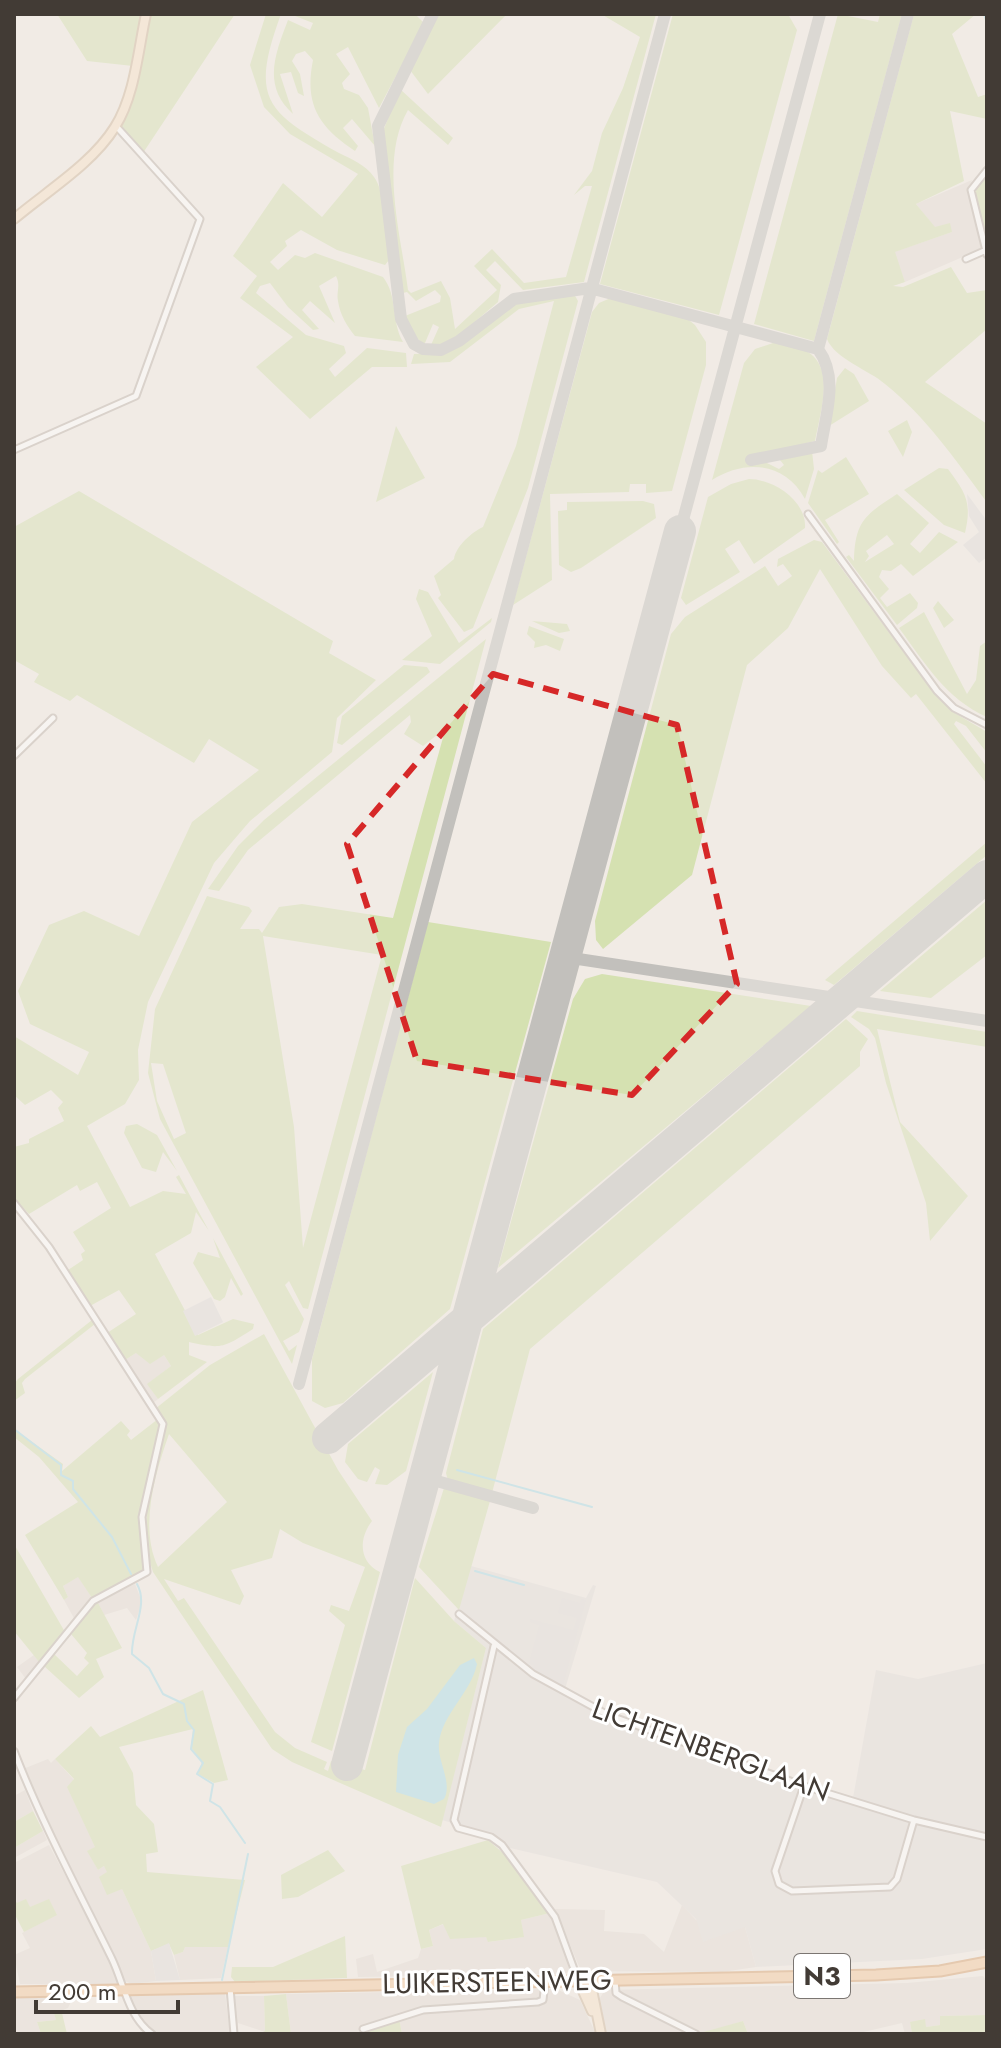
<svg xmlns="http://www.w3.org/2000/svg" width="1001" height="2048" viewBox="0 0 1001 2048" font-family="Jost,sans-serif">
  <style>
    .residential { fill: #e4dcd4 }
    .industrial { fill: #e3ddda }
    .green { fill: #d5e1b1; fill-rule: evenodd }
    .parking { fill: #dfdcda }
    .water { fill: #a6dbe8 }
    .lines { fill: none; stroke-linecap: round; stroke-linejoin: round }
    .stream { stroke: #a6dbe8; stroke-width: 2 }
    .taxiway { stroke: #c2c0bc; stroke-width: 12 }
    .runway { stroke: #c2c0bc; stroke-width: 32 }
    .street-casing { stroke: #beb4ac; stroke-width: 9 }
    .secondary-casing { stroke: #cfb79b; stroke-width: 12 }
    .primary-casing { stroke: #d7a16d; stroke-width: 13 }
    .street { stroke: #fff; stroke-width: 5 }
    .secondary { stroke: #f9e3c7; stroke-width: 8 }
    .primary { stroke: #f4c89b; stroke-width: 9 }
    .marked { fill: none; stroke: #d62828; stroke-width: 6; stroke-dasharray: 16 10; stroke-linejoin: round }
    .labels { text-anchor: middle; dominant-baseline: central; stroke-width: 6; stroke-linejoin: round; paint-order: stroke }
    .shield { fill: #fff; stroke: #7b7672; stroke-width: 2 }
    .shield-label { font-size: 26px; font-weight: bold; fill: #423b35 }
    .street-label { font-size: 28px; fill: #423b35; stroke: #fff }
  </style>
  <rect width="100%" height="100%" fill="#f1ebe5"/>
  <!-- residential -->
  <path class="residential" d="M972 180 969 191 981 249 905 282 894 252 952 232 935 228 916 204Z
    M136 1353 164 1355 171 1366 148 1384 158 1399 153 1403 125 1360Z
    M78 1576 92 1598 75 1620 64 1600 68 1597 63 1586Z
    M135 1584 142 1602 136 1620 127 1608 104 1615 97 1601Z
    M34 1655 40 1663 26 1679 17 1667Z
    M48 1759 51 1763 55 1759 74 1780 96 1847 88 1851 98 1870 104 1866 122 1889 151 1951 156 1981 132 1984 122 1980 73 1882 23 1769Z
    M25 1790 33 1811 14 1822V1796Z
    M43 1831 47 1840 14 1858V1848Z
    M49 1845 99 1939 120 1984H20L14 1955 30 1948 22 1933 57 1914 17 1904 14 1863Z
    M682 1905 696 1920 745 1927 756 1967 722 1972 581 1971 555 1909 605 1910 604 1931 644 1934 664 1952Z
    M550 1913 565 1947 569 1969 566 1974 358 1977 356 1959 373 1954 377 1972 418 1958 421 1949 433 1946 429 1930 444 1924 486 1937 489 1942 523 1937 521 1920Z
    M185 1947H228L221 1978 180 1980 174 1955 183 1952Z
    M983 1976 987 1981V2015L940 2016V2025L926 2027 910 2022 912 2034H905L902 2023 855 2034H748L743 2021 701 2034H606L598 2010V2001L605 1990 907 1983Z
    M556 1989 580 2000 596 2034H402L399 2018 357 2034H291L286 1994Z
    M225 1993 230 2034H156L136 2014 129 1995Z
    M234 1996H264L265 2032 238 2023V2034Z
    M73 1997 68 2008 55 2013 56 2020 37 2022 41 2034H14V1998Z"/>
  <!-- industrial -->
  <path class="industrial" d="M471 1566 586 1598 593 1585 596 1586 565 1689 607 1712 853 1798 876 1670 918 1679 987 1663V1949L922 1959 756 1967 745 1927 703 1942 696 1919 657 1882 506 1847 498 1837 442 1820 486 1648 454 1621Z"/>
  <!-- green -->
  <path class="green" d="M57 14H143L133 66 87 61Z
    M148 14H235L143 153 120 126Z
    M266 14H281C250 99 265 111 339 153 351 159 366 165 374 177 386 192 386 240 389 260L385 265 337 250 301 230 285 241 287 246 270 262 278 270 295 255 305 258 315 253 383 277C398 296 391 321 403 342L355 336C347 326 340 315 338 301 336 292 341 286 336 276L319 286 335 323 310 301 302 310 319 329 313 330 288 307 270 283 260 286 256 293 306 335 344 346 346 353 329 369 335 377 367 348 406 353 407 367H372L310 419 256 367 293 337 240 298 257 276 233 256 283 183 322 217 358 174 290 134 264 107 250 65Z
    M290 14H415L424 23 379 108 348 47 336 54 350 74 342 83 344 89 359 95 368 108 375 146 352 119 343 128 358 146 355 151C319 127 304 105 313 60L305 51 296 54 292 61 300 74 304 96 298 93 291 72 280 74 293 114C262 86 275 54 288 20L310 30 313 23Z
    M439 14H507L428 94 410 70Z
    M601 14H656L584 282 523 290 495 261 486 270 501 285 498 302 456 338 446 344 431 345 439 327 433 324 425 343H422L408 330 405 316 440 302 441 296 435 290 416 301 407 292 403 293 383 131 400 89 453 138 448 145 408 110C379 160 401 235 408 290L411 293 441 281 450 298 455 329 497 290 474 266 492 249 524 283 566 277 592 186H585L574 195 592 171 602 133 623 88 640 37Z
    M673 14H788L797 30 719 315 600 284Z
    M838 14 878 22 880 14H902L814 341 754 324Z
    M914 14H976L952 34 978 97 987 94V119L950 111 964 181 916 204 935 227 950 223 952 232 895 252 905 282 893 286 903 287 951 267 967 293 987 290V329L925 382 987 424 986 501C955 459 926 417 885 384 869 370 835 359 827 339Z
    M987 173V251L973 192Z
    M574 294 578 301 528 488 473 628 464 632 438 598 441 595 434 576 454 559C456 546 472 532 483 527L516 446 554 301 519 309 450 362 411 364 414 354 447 353 515 304Z
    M613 297 684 316 695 325 706 342V365L672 491 646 493V484H630L629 492 550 494 552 580 513 605 592 312 599 303Z
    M776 342C841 349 824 395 815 441L746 458 751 464 761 460 779 469 784 465 780 460 782 457 812 451 814 469 805 499C785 462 745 459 712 480L744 363 755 349Z
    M845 368 854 374 869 401 829 426 837 378Z
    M907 420 912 432 903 457 888 431Z
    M396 426 425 478 376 502Z
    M846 457 869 494 825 520 839 542 837 544 808 503 818 470 822 473Z
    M939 468 948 469C966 493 972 503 965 533L944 525 904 490Z
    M749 479C773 479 807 501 805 528L754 564 739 540 725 549 740 572 686 605 681 598 708 497 731 484Z
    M79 491 333 641 329 653 376 680 337 718 332 752 250 821 214 863 148 1002 138 1050 139 1080 125 1104 87 1126 130 1207 163 1191 186 1194 176 1177 179 1175 209 1231 196 1212 191 1233 155 1254 198 1335 233 1319 254 1324 253 1329C224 1347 223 1350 189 1342V1355L207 1362 158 1399 147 1384 171 1366 164 1355 150 1364 136 1353 125 1360 107 1333 136 1314 119 1290 90 1306 68 1270 83 1260 81 1254 85 1251 73 1232 111 1208 97 1182 80 1191 77 1185 29 1214 14 1198V1147L29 1143V1139L64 1121 58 1108 63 1102 51 1090 25 1105 14 1095V1036L78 1075 89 1052 30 1024 18 991 49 925 84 911 139 936 192 822 259 770 209 739 194 763 77 695 70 701 34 682 39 674 14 660V527Z
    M897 494 929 523 910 544 920 553 939 532 958 542 913 576 901 564 891 571 882 570 879 577 889 589 880 598 887 607 910 593 918 603 917 608 897 625 846 557 849 555 854 561C855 521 865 515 897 494ZM887 535 894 544 865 562 869 556 866 551Z
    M643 501 654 504 656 518 581 568 571 572 559 565 558 511 567 510V502Z
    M814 540 822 542 936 696 953 712 987 732V753L966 726 956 721 954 724 987 767V784L916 694 911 698 882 666 820 569 788 628 747 665 692 875 603 949 596 940 595 921 671 634 685 617 765 566 778 586 792 576 783 564 777 567 778 559Z
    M419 589 428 592 459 643 492 618 491 622 440 664 402 660 432 636 416 599Z
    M938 601 954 620 944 628 933 608Z
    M924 612 967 694 976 680 980 646 987 641V717C946 699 925 663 899 628Z
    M532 621 567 624 570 631 559 633Z
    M529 626 564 639 560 651 546 645 534 648 535 642 527 634Z
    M486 639 308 1309 303 1308 289 1281 285 1285 304 1319 299 1332 283 1341 289 1351 297 1345 292 1364 160 1119 148 1073 155 1009 207 896 249 907 252 911 240 929H259L262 933 279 907 302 904 393 918 444 734 442 731 423 746 404 734 411 722 410 715 248 850 219 891 208 889 238 846 264 820ZM263 936 382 955 303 1248 294 1127ZM151 1063 163 1064 186 1133 174 1139 157 1101Z
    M404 665 427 667 430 672 342 745 337 743 342 716Z
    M987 842V855L834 985 825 980Z
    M987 900V955L931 998 880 991Z
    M428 922 551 942 450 1309 343 1403 325 1408 312 1401V1359Z
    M602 974 811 1006 498 1268 573 999 585 979Z
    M857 1011 987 1032V1047L877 1029 900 1122 968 1196 930 1241 926 1203 886 1083 875 1038 869 1029 851 1017Z
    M846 1019 868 1039 860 1052V1066L530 1349 492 1493 448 1481 446 1473 483 1329Z
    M137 1124 157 1135 177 1171 163 1152 156 1172 142 1168 124 1133 126 1126Z
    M213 1238 243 1294 241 1296 231 1278 225 1297 220 1301 214 1299 193 1263 198 1252 220 1258Z
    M92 1320 95 1324 25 1379 22 1383 25 1393 14 1401V1384L18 1379Z
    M264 1334 338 1470 372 1521C359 1538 358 1561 380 1572L332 1751 311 1742 345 1625 329 1611 331 1605 349 1611 365 1567 303 1543 280 1529 272 1558 231 1570 244 1596 240 1605 164 1579 178 1601 184 1598 275 1732 295 1748 327 1762 324 1769 328 1771 331 1761 365 1770 415 1578 454 1621 486 1648 441 1827 292 1762 272 1749 153 1572C136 1521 154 1472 166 1422L155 1409 210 1365ZM169 1434 227 1502 158 1567C139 1527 155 1474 169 1434Z
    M433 1372 406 1471 387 1485 375 1484 380 1470 375 1467 367 1482 358 1479 345 1462 348 1444Z
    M158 1419 160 1430C148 1477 134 1519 148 1567L144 1573 92 1598 78 1577 63 1586 68 1597 64 1600 25 1535 78 1502 39 1457 14 1437V1429L63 1464 62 1471 121 1421 130 1431 127 1435 131 1440Z
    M444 1488 490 1501 459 1610 419 1567Z
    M14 1544 65 1632 40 1663 14 1631Z
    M97 1601 122 1648 96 1659 104 1677 79 1698 44 1666 54 1654 77 1676 89 1663 84 1658 87 1653 71 1634Z
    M203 1690 228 1780 214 1783 198 1774 202 1762 191 1747 193 1729 119 1747 133 1773 136 1805 154 1824 158 1852 146 1854 147 1872 245 1880 228 1947H185L183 1952 174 1955 169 1944 151 1951 122 1889 107 1895 99 1877 107 1872 104 1866 98 1870 87 1851 95 1847 67 1787 74 1779 55 1759 91 1726 100 1737Z
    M33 1811 43 1831 14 1848V1822Z
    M488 1840 503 1853 550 1913 521 1920 524 1937 488 1942 486 1937 450 1939 443 1924 429 1930 433 1946 421 1949 401 1866Z
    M328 1850 345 1871 298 1897 282 1899 281 1875Z
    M14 1898 17 1903 26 1899 30 1907 49 1899 57 1915 24 1932 14 1913Z
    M345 1936 347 1978 235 1982 231 1977 232 1967H273Z
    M286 1994 291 2034H259L265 2031 264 1996Z
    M54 2013H62L67 2034H41L37 2022 56 2020Z
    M987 2015V2034H912L910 2022 925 2019 926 2027 940 2025V2016Z
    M399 2018 402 2034H357Z
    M743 2021 748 2034 700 2033Z"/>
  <!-- parking -->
  <path class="parking" d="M967 494 987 521V557L979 563 963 545 979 532 969 516Z
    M211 1297 223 1322 195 1336 183 1311Z
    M562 1598 580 1603 581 1599 586 1600 562 1689 532 1671 534 1665 529 1664 539 1625 530 1622V1619L573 1630 577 1618 558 1613Z
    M169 1943 180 1980 156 1981 151 1951Z"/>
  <!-- water -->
  <path class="water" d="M474 1658 477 1664C471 1693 442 1714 439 1743 437 1761 453 1783 444 1799L434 1804 396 1792 398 1755 407 1727 427 1709 460 1665Z"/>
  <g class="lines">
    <!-- stream -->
    <path class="stream" d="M984 14 987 23
      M14 1429 61 1465V1475L73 1481V1489L112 1537 131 1574
      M457 1470 592 1507
      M475 1571 524 1585
      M137 1584C149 1605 131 1630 132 1654L149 1668 163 1694 184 1704 187 1721 194 1730 191 1749 203 1763 197 1774 213 1784 210 1801 220 1807 245 1843
      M222 1980 248 1854"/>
    <!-- taxiway -->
    <path class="taxiway" d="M433 14 378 126 401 319 414 344 423 349 441 350 459 341 514 299 590 288 818 349C839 378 826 413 821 446L751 460
      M818 349 908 14
      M680 531 820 14
      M565 957 987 1021
      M299 1384 665 14
      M426 1478 533 1508"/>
    <!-- runway -->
    <path class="runway" d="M328 1438 987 876
      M347 1765 680 531"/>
    <!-- street casing -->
    <g class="street-casing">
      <path id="street" d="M987 170 971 190 987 255
        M966 259 984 251
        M14 450 136 396 200 219 116 126
        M808 514 937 691 954 708 987 725
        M14 756 53 718
        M14 1203 49 1247 163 1424 142 1517 147 1572 93 1601 14 1698
        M459 1614 533 1674 608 1715 804 1786 914 1820 987 1837
        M494 1646 454 1820 458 1828 491 1837 502 1845 555 1917 578 1980
        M14 1751C42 1823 78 1890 112 1959 124 1984 128 2017 152 2034
        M804 1786 775 1871 779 1884 792 1891 890 1887 897 1879 914 1820
        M615 1980 616 1993 622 1997 696 2034
        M230 1988 234 2034
        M363 2029 423 2010 538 2002 543 2000 545 1982"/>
    </g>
    <!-- secondary casing -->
    <g class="secondary-casing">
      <path id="secondary" d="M14 219C47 191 92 164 115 127 135 95 138 51 146 14
        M578 1980 592 2011
        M590 1980 601 2034"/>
    </g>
    <!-- primary casing -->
    <g class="primary-casing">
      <path id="primary" d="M14 1992 876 1975 940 1971 987 1962"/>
    </g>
    <!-- street -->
    <use href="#street" class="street"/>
    <!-- secondary -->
    <use href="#secondary" class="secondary"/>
    <!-- primary -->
    <use href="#primary" class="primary"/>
  </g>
  <!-- marked area -->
  <path d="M0 0H1001V2048H0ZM493 674 677 725 737 984 632 1095 417 1061 347 844Z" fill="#f1ebe5" fill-opacity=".55" fill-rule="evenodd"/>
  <path class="marked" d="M493 674 677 725 737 984 632 1095 417 1061 347 844Z"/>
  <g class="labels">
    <!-- shield labels -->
    <rect class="shield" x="794" y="1954" width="56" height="44" rx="6"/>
    <g class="shield-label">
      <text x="822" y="1976">N3</text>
    </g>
    <!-- street labels -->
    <g class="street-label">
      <text transform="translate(711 1750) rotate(20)">LICHTENBERGLAAN</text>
      <text transform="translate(497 1982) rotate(-1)">LUIKERSTEENWEG</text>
    </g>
  </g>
  <!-- border -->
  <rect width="1001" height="2048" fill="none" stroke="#423b35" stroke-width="32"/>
  <!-- scale -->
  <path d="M36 2000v12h142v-12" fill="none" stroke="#423b35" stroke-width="4"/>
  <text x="48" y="2000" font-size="24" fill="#423b35" stroke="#ffffff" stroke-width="6" paint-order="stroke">200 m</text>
</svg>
